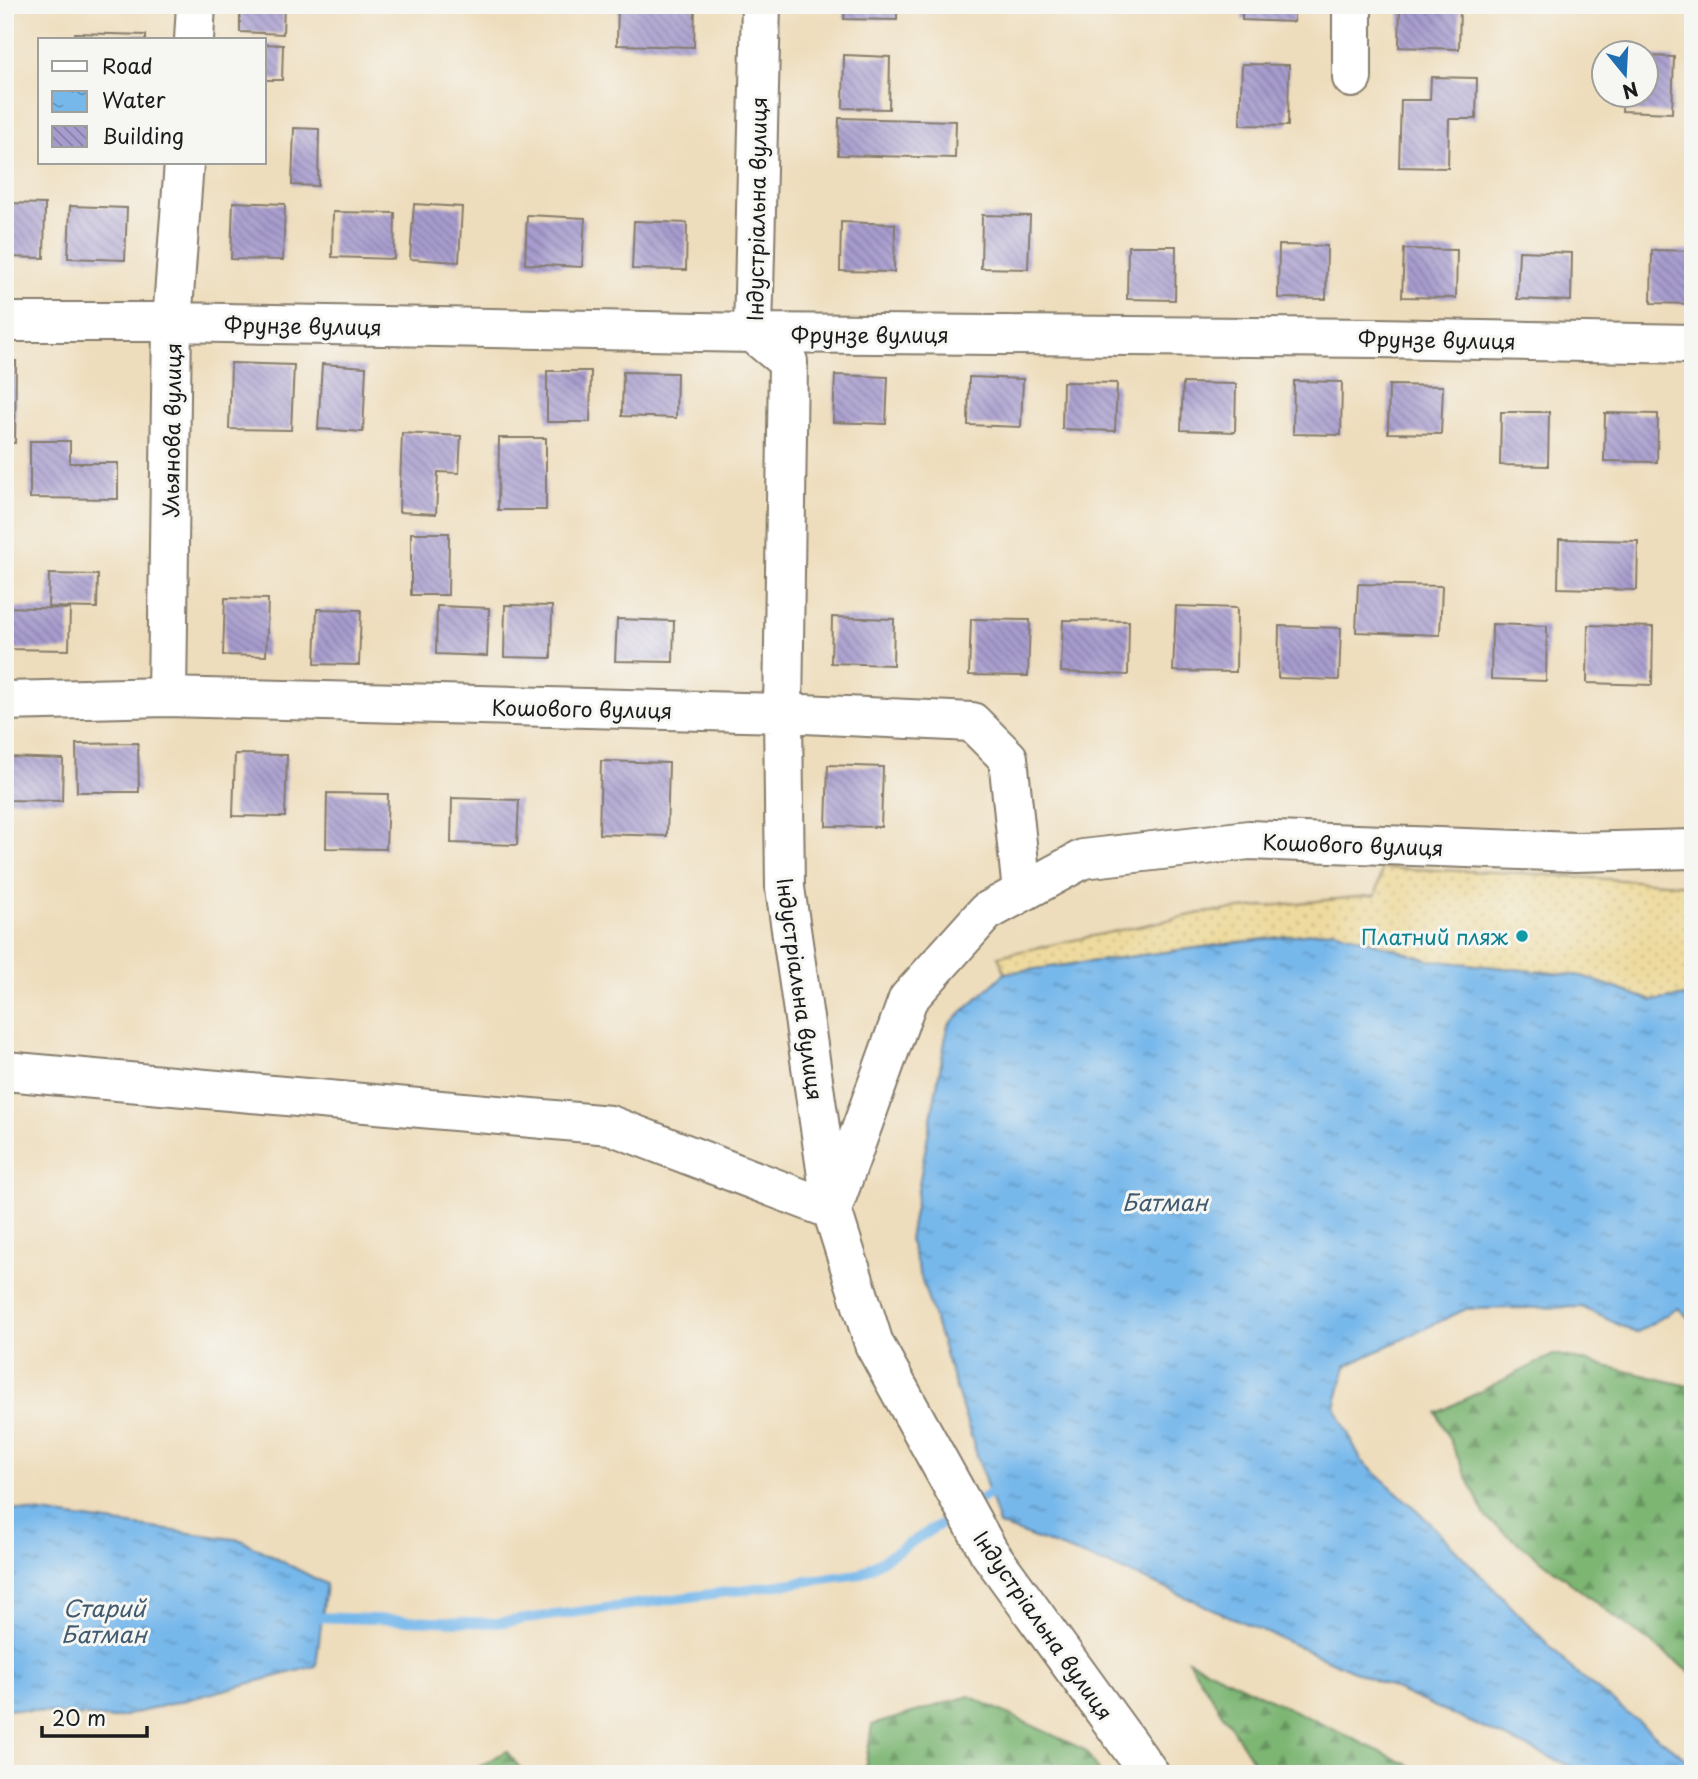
<svg xmlns="http://www.w3.org/2000/svg" width="1698" height="1779" viewBox="0 0 1698 1779" font-family="'Playpen Sans',sans-serif">
  <style>
    .forest { fill: url(#forest-firs); stroke: #4c6948; stroke-width: 2 }
    .sand { fill: url(#sand-dots); stroke: #857b5d; stroke-width: 2 }
    .water { fill: url(#water-ripples); stroke: #4a6a84; stroke-width: 2 }
    .lines { fill: none; stroke-linecap: round; stroke-linejoin: round }
    .stream { stroke: #77b8eb; stroke-width: 10 }
    .building { fill: url(#building-back-hatch) }
    .minor-casing { stroke: #857c6c; stroke-width: 42 }
    .minor { stroke: #fff; stroke-width: 38 }
    .culture-dot { fill: #0f9aa8; stroke: #f6f6f2; stroke-width: 2.5 }
    .labels { text-anchor: middle; dominant-baseline: central; stroke-width: 6; stroke-linejoin: round; paint-order: stroke }
    .street-label { font-size: 21px; fill: #1c1c1c; stroke: #f6f6f2 }
    .culture-label { font-size: 21px; fill: #0d838f; stroke: #f6f6f2; text-anchor: end }
    .water-label { font-size: 23px; font-style: italic; fill: #405a6f; stroke: #f6f6f2 }
  </style>
  <defs>
    <pattern id="forest-firs" width="22" height="20" patternUnits="userSpaceOnUse" patternTransform="scale(1.75)"><rect width="22" height="20" fill="#7db673"/><path d="M5 1l3.5 6h-7zM16 11l3.5 6h-7z" fill="#66935e"/></pattern>
    <pattern id="sand-dots" width="8" height="8" patternUnits="userSpaceOnUse" patternTransform="scale(1.75)"><rect width="8" height="8" fill="#eeda9e"/><path d="M2 2h.1M6 6h.1" fill="none" stroke="#ccba88" stroke-width="1.8" stroke-linecap="round"/></pattern>
    <pattern id="water-ripples" width="26" height="14" patternUnits="userSpaceOnUse" patternTransform="scale(1.75)"><rect width="26" height="14" fill="#77b8eb"/><path d="M2 4q2-2 4 0t4 0M15 11q2-2 4 0t4 0" fill="none" stroke="#6195be"/></pattern>
    <pattern id="building-back-hatch" width="6" height="6" patternUnits="userSpaceOnUse" patternTransform="scale(1.75)"><rect width="6" height="6" fill="#a79cce"/><path d="M-1 5l2 2M0 0l6 6M5-1l2 2" fill="none" stroke="#877ea6"/></pattern>
  </defs>
  <rect width="100%" height="100%" fill="#f6f6f2"/>
  <filter id="ink" filterUnits="userSpaceOnUse"><feTurbulence type="fractalNoise" baseFrequency=".0143" numOctaves="2"/><feDisplacementMap in="SourceGraphic" scale="14" xChannelSelector="R" yChannelSelector="G"/><feConvolveMatrix kernelMatrix="1 2 1 2 8 2 1 2 1" color-interpolation-filters="sRGB"/></filter>
  <filter id="wash" filterUnits="userSpaceOnUse"><feTurbulence type="fractalNoise" baseFrequency=".00686" numOctaves="4" result="noise"/><feDisplacementMap in="SourceGraphic" scale="28" xChannelSelector="R" yChannelSelector="G"/><feGaussianBlur stdDeviation="1.57" result="paint"/><feColorMatrix in="noise" values="0 0 0 0 0 0 0 0 0 0 0 0 0 0 0 0 0 1.4 0 .05"/><feComposite in="paint" operator="in"/></filter>
  <g filter="url(#wash)">
    <rect width="100%" height="100%" fill="#eeddbc"/>
    <!-- forest -->
    <path class="forest" d="M1555 1354 1693 1387V1674L1602 1607 1486 1518 1437 1413Z
      M1188 1660 1427 1774H1261Z
      M969 1696 1085 1750 1100 1774H864L872 1725Z
      M506 1751 525 1774H467Z"/>
    <!-- sand -->
    <path class="sand" d="M1382 868 1520 873 1693 885V995L1653 1001 1582 976 1429 960 1334 930 1005 973 998 956 1201 913 1376 895Z"/>
    <!-- water -->
    <path class="water" d="M1334 930 1429 960 1582 976 1652 1001 1693 995V1322L1678 1308 1636 1333 1582 1307 1466 1309 1346 1366 1335 1407 1361 1460 1420 1513 1577 1674 1693 1764V1774H1588L1135 1575 999 1525 909 1239 948 1025 1005 973Z
      M5 1508 241 1540 326 1584 316 1666 113 1719 5 1708Z"/>
    <g class="lines">
      <!-- stream -->
      <path class="stream" d="M311 1617 496 1623 860 1574 1002 1486"/>
    </g>
    <g id="blocks">
      <!-- building -->
      <path class="building" d="M240 5H284L283 34 240 32Z
        M618 5H695L694 47 617 45Z
        M845 5H897V20L844 19Z
        M1242 5H1294V22L1242 20Z
        M1400 5H1460L1459 49 1399 47Z
        M75 33 146 35V40H74Z
        M264 44 283 45 282 80H264Z
        M844 55 890 57 889 109 843 108Z
        M1646 56 1674 57 1672 113 1622 111 1623 94H1646Z
        M1242 64 1289 65 1288 126 1240 125Z
        M1431 77 1477 78 1476 119H1449L1448 168 1399 167 1401 100H1430Z
        M839 118 956 121 955 158 838 155Z
        M294 128 319 129 318 186 292 185Z
        M233 202 285 204 283 260 231 259Z
        M5 203 45 204 44 258 5 257Z
        M414 204 462 207 459 262 410 259Z
        M70 206 127 208 125 260 68 258Z
        M333 212 395 213 394 259 332 257Z
        M527 215 585 218 582 267 525 264Z
        M982 215 1030 216 1028 269 981 268Z
        M634 221 687 223 686 270 632 269Z
        M841 222 895 224 894 272 840 271Z
        M1279 245 1327 246 1326 299 1278 298Z
        M1128 246H1176L1175 300 1127 299Z
        M1404 249 1457 250 1456 298 1402 297Z
        M1652 250 1693 251V304L1651 303Z
        M1519 251 1572 253 1571 301 1517 299Z
        M5 361H16L15 443H5Z
        M231 363 294 365 291 430 229 429Z
        M322 364 366 367 363 432 318 429Z
        M547 371H591L590 422H547Z
        M623 372 677 373 676 418 622 416Z
        M835 375 888 377 886 424 833 422Z
        M969 377 1023 379 1021 427 968 425Z
        M1294 381 1342 382 1341 435 1293 434Z
        M1063 382 1117 383 1115 431 1062 429Z
        M1183 383 1236 384 1235 432 1181 430Z
        M1389 385 1443 386 1441 434 1388 433Z
        M1501 412H1549L1548 466 1500 465Z
        M1605 413 1658 414 1657 462 1604 461Z
        M402 433 461 436 459 473 438 472 436 514 399 512Z
        M499 438H546V510H498Z
        M30 441H70V463H118V499L30 498Z
        M411 533H449L448 595H411Z
        M1559 539 1638 541 1637 590 1558 588Z
        M49 574 98 575 97 608 48 607Z
        M1358 584 1442 586 1440 635 1356 632Z
        M225 598 268 599 266 656 223 655Z
        M505 605 552 606 551 658 504 657Z
        M437 606 489 608 487 656 436 654Z
        M1176 606 1237 608 1236 672 1173 671Z
        M5 607 70 609 69 650 5 649Z
        M317 609 361 610 359 665 315 664Z
        M832 617 894 619 893 665 831 663Z
        M617 619 674 621 673 662 615 661Z
        M971 619 1030 620 1028 676 969 675Z
        M1063 620 1129 621 1128 675 1061 672Z
        M1492 624 1547 626 1546 681 1491 679Z
        M1588 625 1653 627 1652 685 1587 683Z
        M1279 626 1341 628 1339 680 1278 678Z
        M138 743 139 792H77L76 744Z
        M235 754 287 755 285 817 233 816Z
        M5 757 63 759 62 801 5 800Z
        M601 761 669 763 667 836 599 834Z
        M828 765 883 767 881 827 826 826Z
        M327 793 388 794 386 849 326 848Z
        M452 798 519 800 517 845 451 843Z"/>
    </g>
  </g>
  <g filter="url(#ink)">
    <use href="#blocks" fill-opacity="0" stroke="#857c6c" stroke-width="2"/>
    <g class="lines">
      <!-- minor casing -->
      <g class="minor-casing">
        <path id="minor" d="M761 5 753 333 788 362 783 713 785 888 832 1210 874 1344 989 1552 1150 1774
          M194 40 196 5
          M1352 78V5
          M5 322H172L753 333 1377 338 1693 344
          M167 697 172 322 184 163
          M5 701 167 697 783 713 972 722 1008 758 1022 892
          M5 1071 610 1125 832 1210 908 999 986 912 1083 859 1249 840 1575 852 1693 849"/>
      </g>
      <!-- minor -->
      <use href="#minor" class="minor"/>
    </g>
  </g>
  <!-- markers -->
  <circle class="culture-dot" cx="1522" cy="936" r="7"/>
  <g class="labels">
    <!-- street labels -->
    <g class="street-label">
      <text transform="translate(756 209) rotate(-89)">Індустріальна вулиця</text>
      <text transform="translate(303 325) rotate(1)">Фрунзе вулиця</text>
      <text x="870" y="334">Фрунзе вулиця</text>
      <text transform="translate(1437 339) rotate(1)">Фрунзе вулиця</text>
      <text transform="translate(171 430) rotate(-89)">Ульянова вулиця</text>
      <text transform="translate(582 708) rotate(1)">Кошового вулиця</text>
      <text transform="translate(1353 844) rotate(2)">Кошового вулиця</text>
      <text transform="translate(801 989) rotate(82)">Індустріальна вулиця</text>
      <text transform="translate(1044 1625) rotate(55)">Індустріальна вулиця</text>
    </g>
    <!-- culture labels -->
    <g class="culture-label">
      <text x="1508" y="936">Платний пляж</text>
    </g>
    <!-- water labels -->
    <g class="water-label">
      <text x="1165" y="1201">Батман</text>
      <text x="104" y="1607">Старий<tspan x="104" dy="26">Батман</tspan></text>
    </g>
  </g>
  <!-- margin -->
  <rect width="1698" height="1779" fill="none" stroke="#f6f6f2" stroke-width="28"/>
  <!-- legend -->
  <rect x="38" y="38" width="228" height="126" fill="#f6f6f2" stroke="#9f9f9c" stroke-width="2"/>
  <rect x="52" y="61" width="35" height="10" fill="#ffffff" stroke="#9f9f9c" stroke-width="2"/>
  <text x="102" y="74" font-size="21" fill="#1c1c1c">Road</text>
  <rect x="52" y="91" width="35" height="21" fill="url(#water-ripples)" stroke="#9f9f9c" stroke-width="2"/>
  <text x="102" y="108" font-size="21" fill="#1c1c1c">Water</text>
  <rect x="52" y="126" width="35" height="21" fill="url(#building-back-hatch)" stroke="#9f9f9c" stroke-width="2"/>
  <text x="102" y="144" font-size="21" fill="#1c1c1c">Building</text>
  <!-- north arrow -->
  <g transform="translate(1625 74) rotate(162)"><circle r="33" fill="#f6f6f2" stroke="#9f9f9c" stroke-width="2"/>
  <path d="M0-5L12 26L0 18L-12 26Z" fill="#1f6fb2"/>
  <text y="-10" font-size="19" font-weight="bold" text-anchor="middle" fill="#1c1c1c">N</text>
  </g>
  <!-- scale -->
  <path d="M42 1726v10h105v-10" fill="none" stroke="#1c1c1c" stroke-width="3.5"/>
  <text x="52" y="1726" font-size="21" fill="#1c1c1c" stroke="#f6f6f2" stroke-width="5" paint-order="stroke">20 m</text>
</svg>
